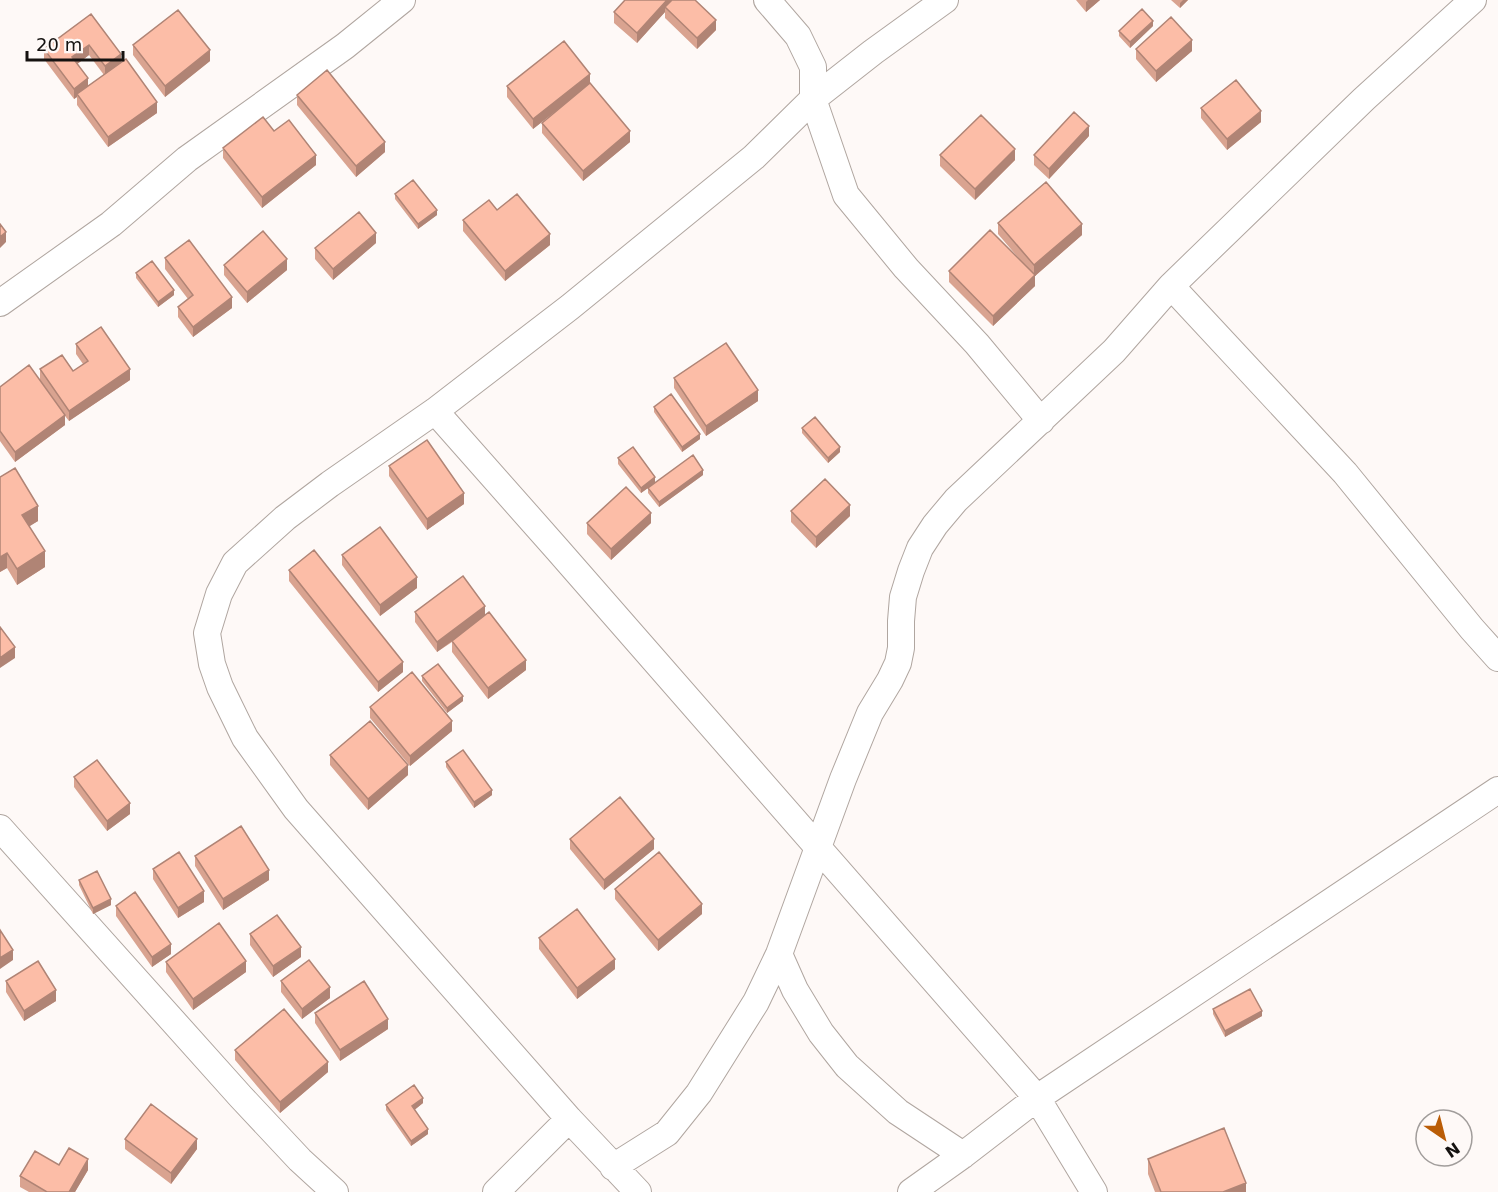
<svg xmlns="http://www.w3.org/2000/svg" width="1498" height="1192" viewBox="0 0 1498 1192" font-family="'DejaVu Sans',sans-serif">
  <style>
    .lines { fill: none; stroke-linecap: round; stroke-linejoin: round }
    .minor-casing { stroke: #b0a6a0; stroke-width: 28 }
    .minor { stroke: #fff; stroke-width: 26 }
    .wall { fill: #d9a390; fill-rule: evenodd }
    .shaded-wall { fill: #b08475 }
    .building { fill: #fcbda7; stroke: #b08475; stroke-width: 1.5 }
  </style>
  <rect width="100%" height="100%" fill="#fef9f7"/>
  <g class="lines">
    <!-- minor casing -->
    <g class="minor-casing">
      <path id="minor" d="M945 0 873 52 813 99 846 195 906 268 977 344 1041 421
        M1171 286 1345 473 1472 629 1498 658
        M0 303 111 224 187 159 345 46 402 0
        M435 411 557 549 1037 1098 1094 1192
        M0 828 241 1097 300 1160 335 1192
        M779 954 795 990 821 1033 847 1066 898 1112 963 1155
        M613 1167 667 1133 699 1093 756 1002 779 954 843 779 870 713 890 680 898 663 901 648V621L903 597 911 571 920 548 935 525 956 500 1114 351 1171 286 1364 99 1473 0
        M496 1192 569 1119
        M638 1192 569 1119 296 809 245 738 220 687 212 664 207 633 219 594 235 563 285 518 330 484 435 411 570 307 754 157 813 99V67L798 36 767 0
        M911 1192 963 1155 1037 1098 1498 790"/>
    </g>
    <!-- minor -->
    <use href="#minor" class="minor"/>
  </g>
  <!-- wall -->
  <path class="wall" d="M695 0 716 30 697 49 665 18V12L637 43 614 23V12Z
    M1076 0H1100L1086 12Z
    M1171 0H1188L1180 8Z
    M91 14 121 63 157 113 108 147 77 105V97L74 99 44 59V49ZM89 55 104 75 88 86 77 64Z
    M1153 26 1130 48 1119 36V31Z
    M133 45 210 61 165 97 133 55Z
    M1136 49 1192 51 1156 82 1136 59Z
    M590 83 630 142 583 181 542 133V123L556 111 533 129 507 97V86Z
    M297 95 385 152 356 177 297 105Z
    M1201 108 1261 122 1227 150 1201 118Z
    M274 131 316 165 262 208 223 158V148Z
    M1089 136 1049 179 1034 165V155Z
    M940 155 1015 160 975 200 940 166Z
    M395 194 437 215 418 229 395 199Z
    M497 210 550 245 505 281 463 231V220Z
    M998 223 1082 235 1035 276V286L993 326 949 282V271L1027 268 998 234Z
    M376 243 333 280 315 259V248Z
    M165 258 232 308 193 337 178 317V307L188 299 165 269Z
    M224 265 287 270 247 303 224 275Z
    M136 273 174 295 158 307 136 278Z
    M76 344 130 380 69 421 65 416V425L15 462 0 441V387L55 401 40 380V369L73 371 83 364 76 354Z
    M674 378 758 401 706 436 674 388Z
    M654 407 700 439 682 452 654 412Z
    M802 428 840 452 828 463 802 433Z
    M618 458 655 483 641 493 618 464Z
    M389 466 464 504 427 530 389 476Z
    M703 475 659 507 648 493V488Z
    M0 477 38 521 29 526 45 567 17 585 7 568 0 572Z
    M791 511 850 516 816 548 791 522Z
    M587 523H651L611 560 587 534Z
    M342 555 417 588 380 616 342 565Z
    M289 570 403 672 378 692 289 581Z
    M415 612 485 615 526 670 488 699 452 652V642L437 652 415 622Z
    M422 676 463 701 447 713 422 681Z
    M370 707 452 731 410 766 370 718Z
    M330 755 408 775 368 810 330 765Z
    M446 762 492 795 474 808 446 767Z
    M74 777 130 814 107 831 74 787Z
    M570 839 654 849 604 890 570 849Z
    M195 856 269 880 223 910 195 866Z
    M153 869 204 902 178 918 153 879Z
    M79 880 111 905 93 914 79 885Z
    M615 889 702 914 658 951 615 899Z
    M116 906 171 954 152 967 116 916Z
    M250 934 301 957 273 977 250 945Z
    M539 938 615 969 577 999 539 949Z
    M166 962 246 972 193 1010 166 972Z
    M6 981 56 1001 24 1021 6 992Z
    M281 981 330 998 302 1019 281 992Z
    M1213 1009 1262 1016 1225 1037 1213 1014Z
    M315 1013 388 1029 340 1061 315 1023Z
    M235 1050 328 1072 280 1113 235 1060Z
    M423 1103 414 1110 428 1134 411 1146 386 1110V1105Z
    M125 1139 197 1149 171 1184 125 1149Z
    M1148 1159 1246 1192H1155L1148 1174Z
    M59 1165 88 1170 75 1192H29L20 1187V1176Z"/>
  <!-- shaded-wall -->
  <path class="shaded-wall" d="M667 0H674L665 7V12L637 43V33Z
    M1088 0H1100L1086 12V2Z
    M1183 0H1188L1180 8V3Z
    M716 20V30L697 49V38Z
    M1153 21V26L1130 48V42Z
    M1192 40V51L1156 82V71Z
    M89 45V55L72 68V57Z
    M210 50V61L165 97V86Z
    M121 54V65L105 77V66Z
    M590 74V84L533 129V119Z
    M88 78V89L77 94V97L74 99V89Z
    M157 102V113L108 147V137Z
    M1261 111V122L1227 150V139Z
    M1089 126V136L1049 179V169Z
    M630 131V142L583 181V171Z
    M385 142V152L356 177V166Z
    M1015 149V160L975 200V189Z
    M316 155V165L262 208V197Z
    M437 210V215L418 229V224Z
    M1082 224V235L1035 276V286L993 326V316L1034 275V265Z
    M6 232V242L0 248V237Z
    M376 233V243L333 280V269Z
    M550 234V245L505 281V271Z
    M287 259V270L247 303V292Z
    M174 290V295L158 307V302Z
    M232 297V308L193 337V327Z
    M130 369V380L69 421V411Z
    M758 390V401L706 436V426Z
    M65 415V425L15 462V452Z
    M700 434V439L682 452V447Z
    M840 447V452L828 463V458Z
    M703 470V475L659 507V502Z
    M655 477V483L641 493V488Z
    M464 493V504L427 530V519Z
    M850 505V516L816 548V537Z
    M38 506V521L22 531V515Z
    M651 513V523L611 560V549Z
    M45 551V567L17 585V569Z
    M7 553V568L0 572V557Z
    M417 577V588L380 616V605Z
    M485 606V617L437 652V642Z
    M15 647V658L0 668V658Z
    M526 660V670L488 699V688Z
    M403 662V672L378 692V682Z
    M463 696V701L447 713V708Z
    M452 721V731L410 766V756Z
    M408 765V775L368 810V799Z
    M492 790V795L474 808V802Z
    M130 803V814L107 831V821Z
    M654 839V849L604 890V880Z
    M269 870V880L223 910V899Z
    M204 891V902L178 918V908Z
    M111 899V905L93 914V908Z
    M702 904V914L658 951V940Z
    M171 944V954L152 967V957Z
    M301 947V957L273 977V966Z
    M13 950V960L0 969V958Z
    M615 959V969L577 999V988Z
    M246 961V972L193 1010V999Z
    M330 987V998L302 1019V1009Z
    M56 990V1001L24 1021V1011Z
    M1262 1011V1016L1225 1037V1031Z
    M388 1019V1029L340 1061V1050Z
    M328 1062V1072L280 1113V1102Z
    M423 1098V1103L412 1112V1106Z
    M428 1129V1134L411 1146V1141Z
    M197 1139V1149L171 1184V1173Z
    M88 1159V1170L75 1192H69Z
    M1246 1183V1192H1223Z"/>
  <!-- building -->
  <path class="building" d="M625 0H667L637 33 614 12Z
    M672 0H695L716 20 697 38 665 7Z
    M1142 9 1153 21 1130 42 1119 31Z
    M178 10 210 50 165 86 133 45Z
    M91 14 121 54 105 66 89 45 72 57 88 78 74 89 44 49Z
    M1171 17 1192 40 1156 71 1136 49Z
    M564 41 590 74 533 119 507 86Z
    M126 59 157 102 108 137 77 94Z
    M327 70 385 142 356 166 297 95Z
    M1236 80 1261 111 1227 139 1201 108Z
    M590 83 630 131 583 171 542 123Z
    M1074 112 1089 126 1049 169 1034 155Z
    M981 115 1015 149 975 189 940 155Z
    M263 117 274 131 289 120 316 155 262 197 223 148Z
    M413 180 437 210 418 224 395 194Z
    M1046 182 1082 224 1034 265 998 223Z
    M517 194 550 234 505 271 463 220 489 200 497 210Z
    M359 212 376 233 333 269 315 248Z
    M0 224 6 232 0 237Z
    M990 230 1035 275 993 316 949 271Z
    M263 231 287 259 247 292 224 265Z
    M189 240 232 297 193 327 178 307 193 295 165 258Z
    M152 261 174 290 158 302 136 273Z
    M101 327 130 369 69 411 40 369 62 355 73 371 88 361 76 344Z
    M726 343 758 390 706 426 674 378Z
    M29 365 65 415 15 452 0 431V387Z
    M671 394 700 434 682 447 654 407Z
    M815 417 840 447 828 458 802 428Z
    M427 440 464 493 427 519 389 466Z
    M633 447 655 477 641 488 618 458Z
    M693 455 703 470 659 502 648 488Z
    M15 468 38 506 22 515 45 551 17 569 7 553 0 557V477Z
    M825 479 850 505 816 537 791 511Z
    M626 487 651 513 611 549 587 523Z
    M380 527 417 577 380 605 342 555Z
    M314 550 403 662 378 682 289 570Z
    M463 576 485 606 437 642 415 612Z
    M489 612 526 660 488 688 452 641Z
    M0 627 15 647 0 658Z
    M438 664 463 696 447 708 422 676Z
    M412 672 452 721 410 756 370 707Z
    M370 721 408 765 368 799 330 755Z
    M463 750 492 790 474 802 446 762Z
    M97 760 130 803 107 821 74 777Z
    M620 797 654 839 604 880 570 839Z
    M241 826 269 870 223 899 195 856Z
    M179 852 204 891 178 908 153 869Z
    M659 852 702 904 658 940 615 889Z
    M97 871 111 899 93 908 79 880Z
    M135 892 171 944 152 957 116 906Z
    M577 909 615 959 577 988 539 938Z
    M277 915 301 947 273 966 250 934Z
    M219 923 246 961 193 999 166 962Z
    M0 930 13 950 0 958Z
    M309 960 330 987 302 1009 281 981Z
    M38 961 56 990 24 1011 6 981Z
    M364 981 388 1019 340 1050 315 1013Z
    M1250 989 1262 1011 1225 1031 1213 1009Z
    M284 1009 328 1062 280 1102 235 1050Z
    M414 1085 423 1098 412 1106 428 1129 411 1141 386 1105Z
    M151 1104 197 1139 171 1173 125 1139Z
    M1224 1128 1246 1183 1223 1192H1161L1148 1159Z
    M69 1148 88 1159 69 1192H47L20 1176 35 1151 59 1165Z"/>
  <!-- north arrow -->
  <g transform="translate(1444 1138) rotate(145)"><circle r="28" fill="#fef9f7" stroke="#a19d9b" stroke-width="1.5"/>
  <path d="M0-4.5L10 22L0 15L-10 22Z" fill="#ba5d07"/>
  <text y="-9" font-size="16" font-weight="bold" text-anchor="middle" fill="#151210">N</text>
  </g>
  <!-- scale -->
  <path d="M27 51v9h96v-9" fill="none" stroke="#151210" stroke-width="3"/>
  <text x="36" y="51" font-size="18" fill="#151210" stroke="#fef9f7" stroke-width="4.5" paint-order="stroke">20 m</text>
</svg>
